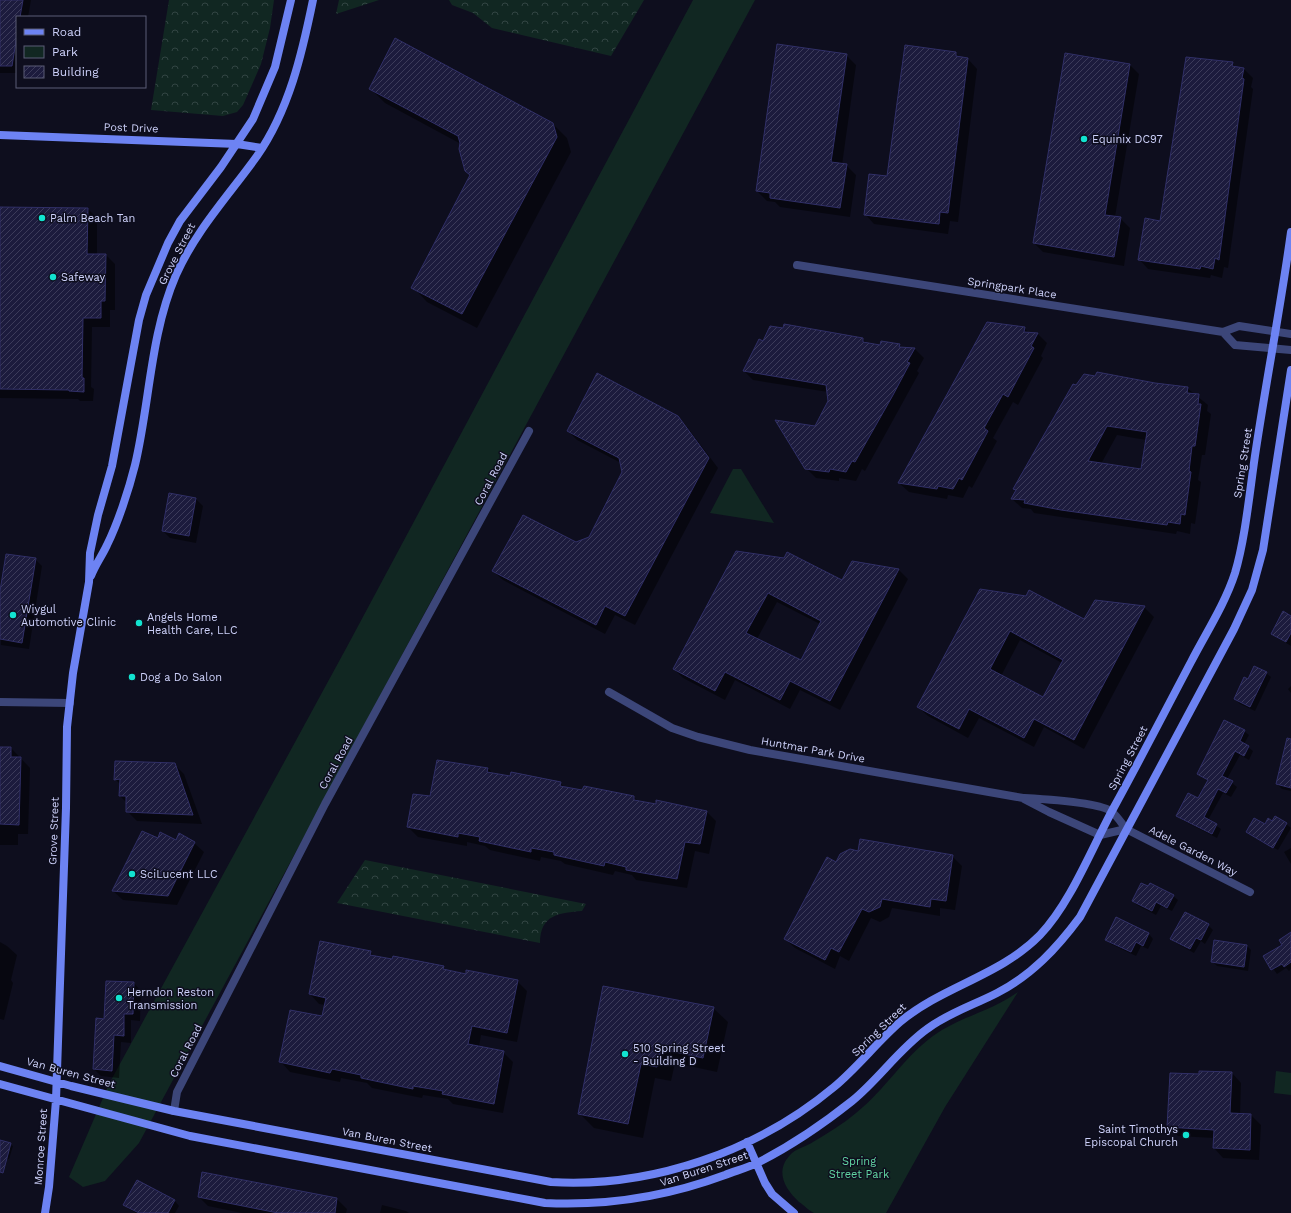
<svg xmlns="http://www.w3.org/2000/svg" width="1291" height="1213" viewBox="0 0 1291 1213" font-family="'Work Sans',sans-serif">
  <style>
    .green { fill: #112722 }
    .forest { fill: url(#forest-crowns) }
    .shadow { fill: #0007; fill-rule: evenodd }
    .building { fill: url(#building-hatch); stroke: #302f67; fill-rule: evenodd }
    .lines { fill: none; stroke-linecap: round; stroke-linejoin: round }
    .street { stroke: #3c4679; stroke-width: 8 }
    .secondary { stroke: #6d83f3; stroke-width: 8 }
    .poi-dot { fill: #12e3d0; stroke: #0e0e1e; stroke-width: 1.5 }
    .labels { text-anchor: middle; dominant-baseline: central; stroke-width: 3; stroke-linejoin: round; paint-order: stroke }
    .street-label { font-size: 11px; fill: #ced2fb; stroke: #0e0e1e }
    .poi-label { font-size: 11px; fill: #ced2fb; stroke: #0e0e1e; text-anchor: start }
    .park-label { font-size: 11px; fill: #61d4a2; stroke: #0e0e1e }
  </style>
  <defs>
    <pattern id="forest-crowns" width="20" height="18" patternUnits="userSpaceOnUse"><rect width="20" height="18" fill="#112722"/><path d="M2 6a3 3 0 1 1 6 0M12 15a3 3 0 1 1 6 0" fill="none" stroke="#324543"/></pattern>
    <pattern id="building-hatch" width="6" height="6" patternUnits="userSpaceOnUse"><rect width="6" height="6" fill="#1c1b3d"/><path d="M-1 1l2-2M0 6l6-6M5 7l2-2" fill="none" stroke="#3c3b5a"/></pattern>
  </defs>
  <rect width="100%" height="100%" fill="#0e0e1e"/>
  <!-- green -->
  <path class="green" d="M693 0H755L139 1143 105 1181 83 1187 69 1177 109 1084 349 643Z
    M733 469H741L774 523 710 513Z
    M1018 992 945 1107 886 1213C874 1213 822 1213 814 1213 809 1211 804 1205 799 1202 784 1188 774 1170 792 1153 798 1148 807 1146 813 1142 828 1133 843 1124 856 1113 885 1090 903 1058 933 1036 959 1017 992 1011 1018 992Z
    M1276 1071 1291 1073V1095L1274 1093Z"/>
  <!-- forest -->
  <path class="forest" d="M169 0H274L270 28 261 64 243 105 237 112 223 116 151 110Z
    M339 0H379L336 14Z
    M449 0H644L611 56 492 28 473 13 452 5Z
    M365 860 586 904 582 911C560 913 540 914 540 943L337 903Z"/>
  <!-- shadow -->
  <path class="shadow" d="M0 0H31L28 17H17V73H0Z
    M956 53 961 58 968 59 977 69 958 222 950 221 948 234 874 224 865 214 888 177Z
    M846 55 856 65 842 165H846L856 175 850 217 780 207 775 202 767 201 757 191Z
    M1232 63 1237 68 1244 69 1253 78 1251 87 1253 89 1228 268 1224 267 1222 278 1211 275 1210 278 1148 269 1139 259 1161 222Z
    M1130 65 1139 74 1115 217 1120 218 1130 228 1124 266 1043 252 1034 243Z
    M370 88 552 123 567 138 571 152 477 328 427 302 413 287 471 175 461 144 385 103Z
    M0 208 88 209 97 218V255H106L115 264V310H110V327H92L91 387 94 389 93 401H80L78 399 0 398Z
    M1024 328 1029 333 1038 334 1047 343 1041 356 1043 358 1018 405 1013 402 993 438 997 441 972 488 969 486 963 498 948 495 947 499 909 492 899 483Z
    M863 339 868 344 881 346 899 345 902 348 915 349 924 358 917 371 919 373 865 471 862 469 856 481 839 478V481L816 478 806 468 815 427 829 402 828 392 753 380 744 371 763 342Z
    M1084 375 1187 388 1208 405 1207 411 1211 414 1205 455H1202L1198 480 1201 482 1195 524 1191 523 1190 534 1177 531 1176 534 1034 513 1031 509 1022 508 1012 499 1017 491 1014 488ZM1117 435 1146 440 1141 470 1101 464Z
    M677 417 687 427 718 468 635 625 615 615 605 634 503 580 493 571 589 538 624 472 621 463 577 440 568 431Z
    M196 499 203 506 196 543 170 538 163 531Z
    M736 552 843 581 852 563 899 570 908 579 840 710 800 690 790 709 735 680 725 700 683 678 674 669ZM777 602 820 624 801 661 757 639Z
    M35 559 42 566 29 649 1 645 0 597Z
    M980 590 1085 621 1144 607 1154 617 1084 749 1044 727 1034 747 979 718 968 738 928 716 918 707ZM1020 640 1062 663 1043 698 1001 676Z
    M1291 617V646L1272 634Z
    M1266 673 1271 677 1255 711 1240 704 1235 699 1249 680Z
    M1291 686V693L1288 689Z
    M1244 731 1249 735 1244 744 1253 751 1249 760 1240 755 1227 779 1237 787 1231 797 1223 793 1208 820 1221 829 1217 838 1182 820 1177 815 1198 799 1208 781 1198 773Z
    M0 748H11L30 768 28 834H18V845H0Z
    M1291 756V791L1282 789 1277 784Z
    M174 764 184 774 202 824 137 821 127 811V803L120 796 121 785 115 779Z
    M488 768 494 775 560 783 566 788 634 797 639 802 707 812 716 821 709 854 695 851 687 888 636 880 632 875 615 871 613 875 565 864 561 861 541 857 540 861 490 850 485 846 467 842V846L418 837 408 827 430 797Z
    M1272 823 1286 824 1291 828 1278 850 1252 836 1247 832Z
    M159 839 194 843 204 852 177 905 123 900 113 891Z
    M1291 848V864L1284 852Z
    M859 852 952 856 962 866 955 910 940 908V916L892 908 889 917 880 922 871 918 849 961 840 956 835 969 795 948 785 939 837 864Z
    M1173 896 1178 900 1172 911 1161 906 1156 915 1137 905 1133 901Z
    M1117 919 1149 934 1153 939 1148 949 1141 946 1136 956 1111 944 1107 939Z
    M1208 925 1213 930 1205 944 1201 941 1194 953 1176 943 1171 939Z
    M1291 937V969L1289 971 1286 968 1277 974 1264 956 1283 945Z
    M0 942 7 946 17 955 11 980 13 983 4 1020 0 1019Z
    M1247 946 1251 950 1248 971 1217 966 1213 962Z
    M370 952 375 957 443 967 447 971 466 975 517 981 527 991 517 1042 481 1035 479 1047 503 1052 513 1062 503 1113 453 1104 448 1099 423 1095 422 1098 372 1088 367 1083 341 1078 340 1082 290 1072 281 1062 323 1017 326 1005 319 1004 310 994Z
    M107 982 134 983 141 991 140 1021 131 1020V1043L121 1042 119 1078 101 1076 94 1069 105 1020Z
    M604 987 713 1008 728 1022 717 1072 675 1063 671 1081 655 1078 643 1138 594 1128 579 1113Z
    M1232 1073 1241 1083 1240 1115H1251L1261 1125 1259 1160 1223 1158 1214 1148V1138L1178 1136 1168 1127Z
    M0 1141 13 1146 9 1159 0 1157Z
    M203 1173 337 1199 347 1209 346 1213H242L208 1206 199 1197Z
    M137 1182 175 1201 179 1206 175 1213H136L129 1209 125 1204Z
    M382 1205 406 1211 409 1213H380Z"/>
  <!-- building -->
  <path class="building" d="M0 0H23L20 17H17V35L12 66H0Z
    M395 38 553 123 557 137 462 314 411 288 470 175 465 171 459 149 460 143 458 136 369 89Z
    M777 44 847 54 831 162 847 164 840 208 770 198V193L756 191Z
    M905 45 956 52V56L968 58 948 213 940 212 939 224 864 215 869 174 887 176Z
    M1065 53 1130 64 1105 215 1121 217 1114 257 1033 243Z
    M1186 57 1233 62 1232 66 1244 68 1242 78 1244 79 1219 260 1215 258 1213 269 1201 266 1200 269 1138 260 1145 218 1160 221Z
    M0 207 88 208 87 254H106L105 301H101V318H83L82 378H84V392L69 391V390L0 389Z
    M987 322 1025 327 1024 332 1038 333 1031 346 1034 348 1008 397 1003 394 984 428 988 431 962 480 959 478 953 489 938 486 937 489 898 483Z
    M784 324 863 338V342L880 345 881 341 900 344 899 347 915 348 907 362 910 363 893 395 855 462 852 461 846 472 830 469 829 472 805 469 775 420 815 426 828 401 826 385 743 371 759 339 763 341 770 326 783 328Z
    M1097 372 1155 383 1188 387 1187 393 1199 394 1198 404H1201L1195 446H1192L1189 471 1191 472 1185 515 1181 514 1180 524 1168 522 1167 525 1061 510 1024 503 1025 500 1011 499 1016 490 1013 489 1073 384 1076 385 1084 374 1095 376ZM1107 426 1147 432 1141 469 1088 461Z
    M597 373 678 416 709 458 625 616 605 606 596 625 492 571 523 515 576 542 589 537 622 472 619 458 567 431Z
    M169 493 196 498 189 536 162 531Z
    M736 551 784 558 787 552 842 580 852 561 899 569 830 701 790 681 780 700 725 672 715 691 673 669ZM768 593 821 621 801 660 746 633Z
    M6 554 36 558 22 643 0 639V591Z
    M980 589 1026 596 1029 590 1084 619 1095 600 1145 606 1074 740 1034 719 1024 738 969 709 959 729 917 707ZM1010 631 1063 660 1043 697 990 669Z
    M1283 611 1291 616V633L1286 642 1271 634Z
    M1254 666 1267 672 1250 707 1234 699 1244 677 1248 679Z
    M1224 720 1245 730 1240 741 1249 746 1244 756 1235 751 1222 776 1233 781 1226 793 1218 789 1204 817 1217 824 1212 834 1176 816 1188 793 1198 798 1208 780 1197 774Z
    M1287 738 1291 739V788L1276 784Z
    M0 747H11V757H21L19 825 0 824Z
    M437 760 488 768 487 772 510 776 511 772 561 782 560 786 582 790 584 786 634 796V800L656 804V800L707 811 700 844 685 842 677 879 626 870V867L605 862 604 866 554 855V852L531 848V852L479 841 480 837 458 833V837L407 827 413 794 430 796Z
    M115 761 175 763 193 815 126 812V796H119L120 779 114 780Z
    M1275 816 1287 823 1273 848 1246 832 1254 818 1265 824 1268 818 1272 821Z
    M142 831 158 838 160 832 176 840 179 833 195 842 168 896 112 891Z
    M860 839 953 855 946 901 931 899 930 907 882 899 880 907 869 912 862 909 839 952 831 948 825 960 784 939 827 857 836 862 840 854 850 849 858 851Z
    M1141 883 1148 886 1150 883 1174 895 1167 908 1156 902 1152 911 1132 901Z
    M1185 912 1209 924 1201 940 1196 938 1190 949 1170 939Z
    M1116 917 1149 933 1143 946 1136 942 1131 952 1105 940Z
    M1291 932V962L1284 967 1282 964 1271 970 1263 956 1282 945 1279 940Z
    M1214 940 1247 945 1244 967 1211 962Z
    M320 941 371 951 370 955 392 959 393 956 444 966 443 969 466 974V970L518 980 507 1033 472 1026 468 1044 504 1051 494 1104 442 1094 443 1091 413 1086V1089L361 1078V1075L332 1069 330 1073 279 1062 290 1010 322 1016 326 998 309 994Z
    M106 981 134 982 133 1014H124V1036L114 1035 112 1071 93 1069 96 1018 104 1019Z
    M603 986 714 1007 703 1058 661 1049 657 1067 641 1064 628 1124 578 1114Z
    M1199 1071 1232 1072 1230 1113 1251 1114 1250 1150 1213 1148 1214 1130 1167 1127 1170 1073 1199 1074Z
    M0 1140 11 1143 3 1173 0 1172Z
    M202 1172 337 1198 335 1213H278L198 1197Z
    M137 1180 175 1200 168 1213H139L123 1205Z"/>
  <g class="lines">
    <!-- street -->
    <path class="street" d="M797 265 1223 332 1239 326 1291 334
      M1223 332 1235 345 1291 350
      M609 692 672 728 698 737 750 750 1023 798C1041 799 1100 802 1112 812 1118 817 1122 824 1126 829L1250 892
      M0 702 70 703
      M1024 799 1049 812 1100 835 1126 829
      M174 1111 177 1092 325 804 529 431"/>
    <!-- secondary -->
    <path class="secondary" d="M0 135 237 144 262 148
      M91 576C95 565 102 556 107 545 118 523 129 489 135 465 150 402 150 335 176 275 196 230 229 195 257 156 289 110 302 54 313 0
      M0 1066 71 1086 174 1111 551 1182C651 1188 756 1152 834 1087 858 1067 877 1042 900 1022 943 986 1000 976 1040 935 1070 904 1092 848 1113 809 1140 760 1165 711 1191 662 1206 633 1225 604 1235 573 1246 536 1250 487 1256 449 1267 376 1281 305 1291 232
      M0 1084 190 1136 545 1203C607 1206 666 1197 725 1175 735 1171 747 1168 757 1163 791 1146 823 1124 852 1101 879 1079 899 1049 927 1029 948 1013 974 1005 997 993 1032 975 1057 948 1080 917L1234 629 1252 590 1263 550 1291 370
      M747 1142 765 1183 772 1194 794 1213
      M45 1213 49 1187 56 1100 66 808 67 727 73 673 89 582 90 553 98 515 112 466 139 320 146 295 168 243 180 221 221 167 253 119 275 67 291 0"/>
  </g>
  <!-- markers -->
  <g class="poi-dot">
    <circle cx="1084" cy="139" r="4"/>
    <circle cx="42" cy="218" r="4"/>
    <circle cx="53" cy="277" r="4"/>
    <circle cx="13" cy="615" r="4"/>
    <circle cx="139" cy="623" r="4"/>
    <circle cx="132" cy="677" r="4"/>
    <circle cx="132" cy="874" r="4"/>
    <circle cx="119" cy="998" r="4"/>
    <circle cx="625" cy="1054" r="4"/>
    <circle cx="1186" cy="1135" r="4"/>
  </g>
  <g class="labels">
    <!-- street labels -->
    <g class="street-label">
      <text transform="translate(131 128) rotate(2)">Post Drive</text>
      <text transform="translate(177 254) rotate(-63)">Grove Street</text>
      <text transform="translate(1012 288) rotate(9)">Springpark Place</text>
      <text transform="translate(1243 463) rotate(-81)">Spring Street</text>
      <text transform="translate(491 479) rotate(-62)">Coral Road</text>
      <text transform="translate(813 750) rotate(10)">Huntmar Park Drive</text>
      <text transform="translate(1128 758) rotate(-62)">Spring Street</text>
      <text transform="translate(336 763) rotate(-61)">Coral Road</text>
      <text transform="translate(54 831) rotate(-88)">Grove Street</text>
      <text transform="translate(1193 851) rotate(27)">Adele Garden Way</text>
      <text transform="translate(879 1030) rotate(-44)">Spring Street</text>
      <text transform="translate(186 1051) rotate(-63)">Coral Road</text>
      <text transform="translate(71 1073) rotate(15)">Van Buren Street</text>
      <text transform="translate(387 1140) rotate(11)">Van Buren Street</text>
      <text transform="translate(41 1147) rotate(-86)">Monroe Street</text>
      <text transform="translate(704 1169) rotate(-18)">Van Buren Street</text>
    </g>
    <!-- poi labels -->
    <g class="poi-label">
      <text x="1092" y="139">Equinix DC97</text>
      <text x="50" y="218">Palm Beach Tan</text>
      <text x="61" y="277">Safeway</text>
      <text x="21" y="609">Wiygul<tspan x="21" dy="13">Automotive Clinic</tspan></text>
      <text x="147" y="617">Angels Home<tspan x="147" dy="13">Health Care, LLC</tspan></text>
      <text x="140" y="677">Dog a Do Salon</text>
      <text x="140" y="874">SciLucent LLC</text>
      <text x="127" y="992">Herndon Reston<tspan x="127" dy="13">Transmission</tspan></text>
      <text x="633" y="1048">510 Spring Street<tspan x="633" dy="13">- Building D</tspan></text>
      <text x="1178" y="1129" text-anchor="end">Saint Timothys<tspan x="1178" dy="13">Episcopal Church</tspan></text>
    </g>
    <!-- park labels -->
    <g class="park-label">
      <text x="859" y="1161">Spring<tspan x="859" dy="13">Street Park</tspan></text>
    </g>
  </g>
  <!-- legend -->
  <rect x="16" y="16" width="130" height="72" fill="#0e0e1e" stroke="#5b5c76"/>
  <rect x="24" y="29" width="20" height="6" fill="#6d83f3" stroke="#5b5c76"/>
  <text x="52" y="36" font-size="12" fill="#ced2fb">Road</text>
  <rect x="24" y="46" width="20" height="12" fill="#112722" stroke="#5b5c76"/>
  <text x="52" y="56" font-size="12" fill="#ced2fb">Park</text>
  <rect x="24" y="66" width="20" height="12" fill="url(#building-hatch)" stroke="#5b5c76"/>
  <text x="52" y="76" font-size="12" fill="#ced2fb">Building</text>
</svg>
